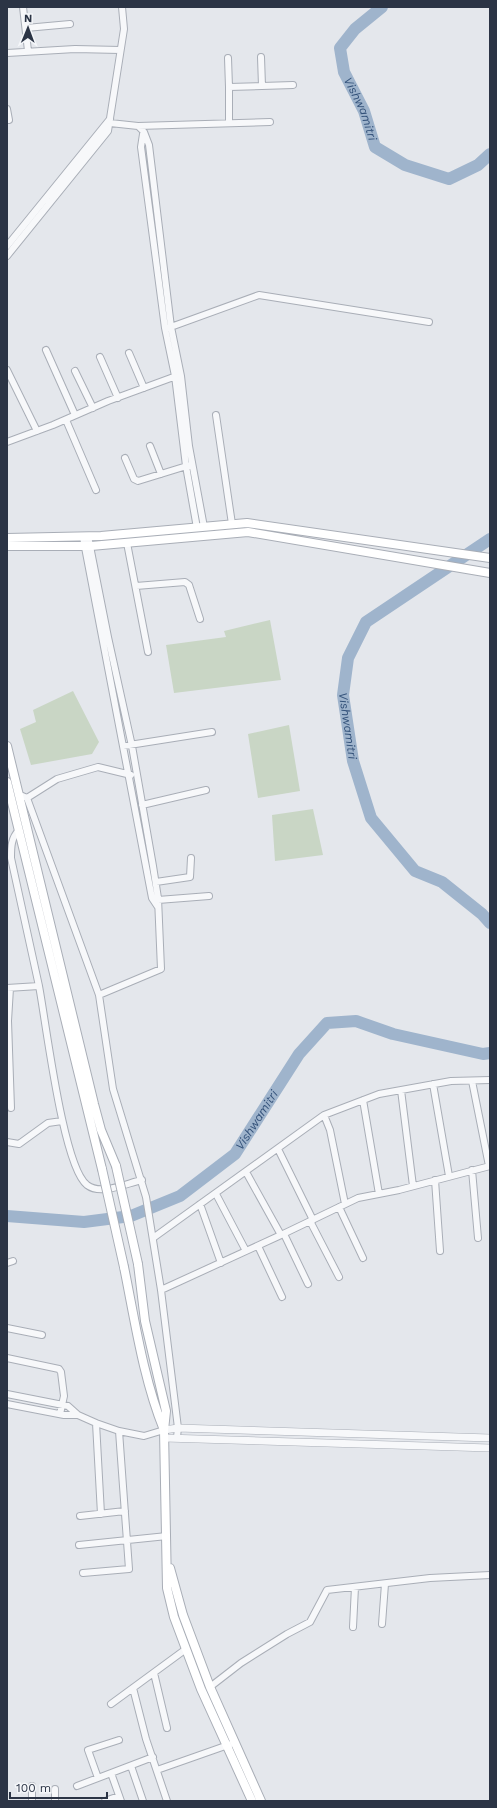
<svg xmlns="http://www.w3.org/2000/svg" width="497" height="1808" viewBox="0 0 497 1808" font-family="'Work Sans',sans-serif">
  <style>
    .green { fill: #c9d6c5 }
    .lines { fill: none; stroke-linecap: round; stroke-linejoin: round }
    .river { stroke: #9fb4cc; stroke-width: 12 }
    .minor-casing { stroke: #a9aeb7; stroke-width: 8 }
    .tertiary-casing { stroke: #a9aeb7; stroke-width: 8 }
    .secondary-casing { stroke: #a9aeb7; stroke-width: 10 }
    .minor { stroke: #f7f8fa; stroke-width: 6 }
    .tertiary { stroke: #f7f8fa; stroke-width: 7 }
    .secondary { stroke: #fff; stroke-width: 8 }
    .secondary-bridge-casing { stroke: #a9aeb7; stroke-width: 10; stroke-linecap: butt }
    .secondary-bridge { stroke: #fff; stroke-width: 8 }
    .labels { text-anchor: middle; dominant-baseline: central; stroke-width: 3; stroke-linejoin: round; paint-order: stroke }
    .water-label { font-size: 12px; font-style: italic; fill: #34527a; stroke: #f4f6f9 }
  </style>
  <rect width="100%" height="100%" fill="#e4e7ec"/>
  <!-- green -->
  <path class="green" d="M270 620 281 680 174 693 166 645 226 637 224 631Z
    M73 691 99 742 92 754 31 765 20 729 36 722 33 710Z
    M289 725 300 791 258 798 248 734Z
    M313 809 323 855 275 861 272 815Z"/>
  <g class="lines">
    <!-- river -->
    <g class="river">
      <path id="s1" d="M382 7 355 29 340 48 344 72 364 111 375 147 405 165 449 179 478 165 490 154"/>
      <path id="s2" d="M490 539 366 622 348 658 343 695 353 761 371 818 415 871 442 882 482 914 490 923"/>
      <path id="s3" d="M7 1216 84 1222 131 1216 180 1196 235 1154 299 1054 327 1023 356 1021 393 1034 483 1054 490 1053"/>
    </g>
    <!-- minor casing -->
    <g class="minor-casing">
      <path id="minor" d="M23 7 28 51
        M26 28 70 24
        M7 53 75 49 120 50
        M261 57 262 86
        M228 58 229 87
        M7 109 9 120H7
        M110 123 138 126 144 132 149 145 171 327 181 376 189 446 204 527
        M229 123V87L293 85
        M138 126 270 122
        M143 134 141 147 165 328 175 376 186 466 197 528
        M7 246 110 119
        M7 256 108 131 124 29 122 7
        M168 328 259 295 429 322
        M46 350 75 415
        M129 353 144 388
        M100 357 118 398
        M7 370 37 431
        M75 371 93 408
        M216 415 232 524
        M66 420 96 490
        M7 442 53 425 108 401 179 375
        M150 446 161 474
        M125 458 134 479 138 481 190 465
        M88 536 108 637 132 746 153 866 158 898 161 969 99 995
        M83 537 152 898 158 907
        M127 543 148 652
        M136 586 185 582 189 585 200 619
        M123 746 212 732
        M20 795 27 798 99 995 113 1089 146 1197 161 1290 178 1428 177 1437
        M27 798 57 779 98 767 131 775
        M142 805 206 790
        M19 830C11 838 11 847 11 858 20 901 30 943 39 986 46 1022 63 1167 87 1185 101 1196 127 1183 142 1180
        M156 882 190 877 191 858
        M158 900 209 896
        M7 988 39 986
        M10 988 8 1021 11 1108
        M472 1081 489 1166
        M433 1084 449 1176
        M401 1090 413 1186
        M363 1100 379 1194
        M324 1115 330 1130 345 1204
        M7 1142 19 1144 48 1123 62 1121
        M278 1149 313 1220
        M472 1170 478 1238
        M435 1180 440 1251
        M216 1194 246 1251
        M200 1204 221 1263
        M339 1207 363 1258
        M310 1221 339 1277
        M284 1234 308 1284
        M281 1235 358 1198 399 1190 490 1166
        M153 1238 324 1115 379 1094 451 1081 490 1080
        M258 1246 282 1297
        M7 1263 13 1261
        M161 1290 281 1235 246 1172
        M7 1328 42 1335
        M7 1358 59 1369 61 1372 64 1396 60 1414
        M7 1394 68 1406 78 1415 96 1423 119 1431 144 1436 164 1430
        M7 1404 64 1415H78
        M96 1423 101 1514
        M80 1516 125 1511
        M79 1545 167 1536
        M83 1573 129 1569 119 1431
        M382 1624 385 1584
        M353 1627 355 1587
        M154 1673 167 1728
        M210 1687 241 1663 287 1634 310 1622 327 1590 430 1578 490 1575
        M133 1688 146 1739 167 1801
        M111 1704 186 1649
        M131 1766 143 1801
        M157 1770 231 1744
        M111 1773 121 1801
        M98 1778 88 1750 119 1740
        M32 1786V1801
        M77 1786 153 1757
        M55 1789V1801
        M105 1801 119 1796"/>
    </g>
    <!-- tertiary casing -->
    <g class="tertiary-casing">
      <path id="tertiary" d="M164 1430 178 1428 490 1438
        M165 1438 490 1448"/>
    </g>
    <!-- secondary casing -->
    <g class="secondary-casing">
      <path id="secondary" d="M7 538 101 536 247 523 490 558
        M7 546H91L248 532 490 573
        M7 746 94 1104 101 1130 116 1166
        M7 782 102 1169
        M124 1267C135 1321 143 1378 164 1430L166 1411 145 1321 138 1264
        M164 1430 167 1588 174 1617 201 1689 252 1801
        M170 1568 183 1615 210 1687 261 1801"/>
    </g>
    <!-- minor -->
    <use href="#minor" class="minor"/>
    <!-- tertiary -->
    <use href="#tertiary" class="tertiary"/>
    <!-- secondary -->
    <use href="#secondary" class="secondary"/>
    <!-- secondary-bridge casing -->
    <g class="secondary-bridge-casing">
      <path id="secondary-bridge" d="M116 1166 138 1264
        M102 1169 124 1267"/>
    </g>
    <!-- secondary-bridge -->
    <use href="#secondary-bridge" class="secondary-bridge"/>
  </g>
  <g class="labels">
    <!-- water labels -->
    <g class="water-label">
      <text stroke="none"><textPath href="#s1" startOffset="124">Vishwamitri</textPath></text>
      <text stroke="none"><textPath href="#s2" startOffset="258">Vishwamitri</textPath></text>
      <text stroke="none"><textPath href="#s3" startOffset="287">Vishwamitri</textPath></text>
    </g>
  </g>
  <!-- border -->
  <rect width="497" height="1808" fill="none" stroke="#2b3445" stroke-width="16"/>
  <!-- north arrow -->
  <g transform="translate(28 28) rotate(1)" stroke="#f4f6f9" stroke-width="3" paint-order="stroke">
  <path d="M0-3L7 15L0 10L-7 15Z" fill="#2b3445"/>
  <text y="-6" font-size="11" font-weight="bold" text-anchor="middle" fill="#2b3445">N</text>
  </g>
  <!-- scale -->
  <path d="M10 1792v6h97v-6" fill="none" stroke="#2b3445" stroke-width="2"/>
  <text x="16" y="1792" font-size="12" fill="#2b3445" stroke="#f4f6f9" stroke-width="3" paint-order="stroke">100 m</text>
</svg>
